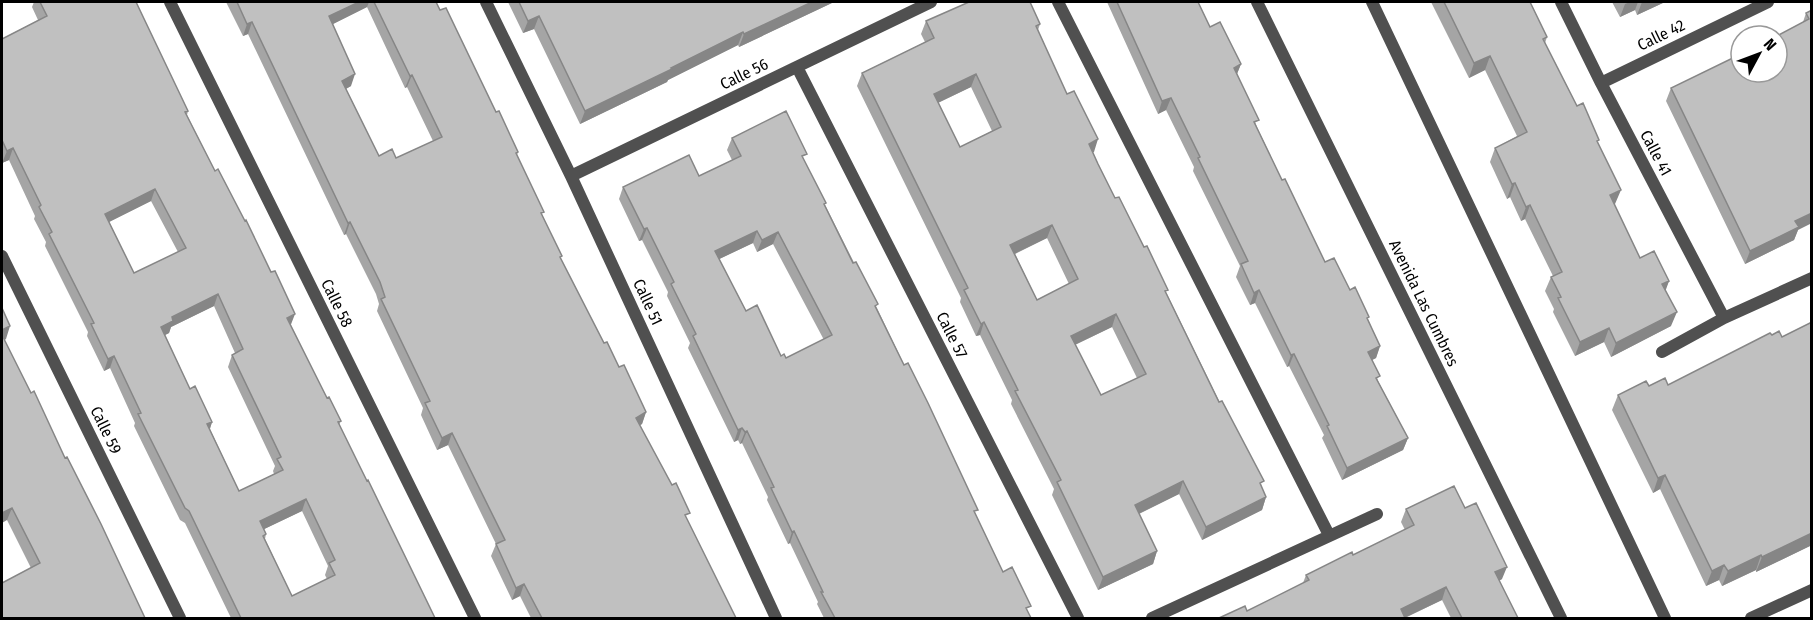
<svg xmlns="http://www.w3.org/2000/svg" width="1813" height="620" viewBox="0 0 1813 620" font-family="'Fira Sans Condensed',sans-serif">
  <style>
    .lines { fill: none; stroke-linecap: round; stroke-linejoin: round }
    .minor { stroke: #505050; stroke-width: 12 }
    .tertiary { stroke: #505050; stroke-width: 12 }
    .wall { fill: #a5a5a5; fill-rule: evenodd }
    .shaded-wall { fill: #868686 }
    .building { fill: #c0c0c0; stroke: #868686; stroke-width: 1.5; fill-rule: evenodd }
    .labels { text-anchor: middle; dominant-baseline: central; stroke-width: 4.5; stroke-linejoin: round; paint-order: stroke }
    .street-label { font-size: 16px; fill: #000; stroke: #fff }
  </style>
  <rect width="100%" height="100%" fill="#fff"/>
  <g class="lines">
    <!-- minor -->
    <path class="minor" d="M170 2 475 618
      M486 2 571 176 776 618
      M1058 2 1329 535
      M1561 2 1601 83 1724 318
      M797 67 1078 618
      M1601 83 1768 2
      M571 176 931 2
      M2 256 180 618
      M1662 352 1724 318 1812 278
      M1152 618 1377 514
      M1751 618 1812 590"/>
    <!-- tertiary -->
    <path class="tertiary" d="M1257 2 1561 618
      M1372 2 1665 618"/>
  </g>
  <!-- wall -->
  <path class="wall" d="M34 2H137V4L188 111 187 115 327 398 341 421 339 425 435 618H231L185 523 180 520 134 426 135 423 110 368 104 371 87 336 88 332 45 246 46 242 34 219 35 216 9 160 2 163V39L38 20 32 7ZM151 201 178 252 134 273 109 222ZM214 306 235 353 232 355 228 367 275 466 273 471 274 474 239 491 210 429 212 422 190 389 165 335 169 333 171 327ZM302 511 328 566 325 575 327 579 292 596 265 539 266 534 264 529Z
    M226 2H436L518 152 517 155 561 259 604 343 646 412 642 424 640 425 736 618H531L520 596 512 600 491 556 496 544 448 445 437 450 421 415 423 408 377 311 379 304 376 294 346 234 344 235 248 34 243 36ZM367 7 405 88 407 87 433 141 396 158 379 156 346 89 351 86 333 24Z
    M508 2H834L739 47 738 45 668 80 667 82 580 124 534 29 523 33Z
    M1107 2H1198L1210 27 1241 64 1237 74 1257 127 1282 180 1325 262 1350 290 1368 320 1380 346 1376 358 1372 360 1378 381 1408 438 1403 450 1342 480 1322 438 1324 435 1289 366 1287 367 1255 303 1250 305 1236 277 1240 266 1193 171 1194 167 1166 110 1158 114Z
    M1431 2H1530L1547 37 1545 43 1577 106 1598 143 1615 204H1614L1640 258 1669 281 1665 290 1671 326 1611 357 1604 342 1575 356 1553 312 1554 309 1545 291 1551 277 1553 276 1525 219 1521 221 1510 197 1507 199 1490 162 1495 148 1517 136 1485 70 1469 78Z
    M1612 2H1665L1637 15 1635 10 1620 17Z
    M1812 10 1798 230 1794 240 1745 264 1666 101 1671 88 1741 72 1803 22 1806 13Z
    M926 21 1040 24 1038 30 1093 153 1115 198 1167 294 1266 497 1262 510 1202 540 1179 494 1139 514 1157 551 1153 564 1098 590 1052 495 1054 489 1011 404 1012 400 980 335 976 336 960 302 961 298 857 86 862 73 925 42 921 34ZM971 87 992 131 960 147 938 103ZM1047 238 1069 284 1037 300 1015 254ZM1112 327 1137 378 1101 395 1075 345Z
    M732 138 804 160 825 205 877 308 1003 572 1031 618H824L817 604 818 602 790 543 788 544 767 500 768 497 742 443 740 444 738 440 734 442 688 348 690 343 667 296 668 292 642 240 639 241 619 199 623 187 699 176 732 160 727 150ZM753 243 757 252 773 244 824 340 786 358 781 356 746 311 719 259Z
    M2 308 6 339 4 340 65 458 145 618 31 568 7 520Z
    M1812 322V548H1810V546L1756 572V570L1722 586 1719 580 1706 586 1660 489 1653 493 1612 410 1618 395 1649 386 1668 385 1772 335 1782 337Z
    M1465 508 1502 579 1499 581 1518 618H1451L1442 600 1405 618 1247 611 1303 583 1306 575 1353 555 1405 530 1401 522 1406 509Z"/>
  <!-- shaded-wall -->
  <path class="shaded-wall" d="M359 2H369L367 7 325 28 329 16Z
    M812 2H834L739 47 744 34Z
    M1630 2H1638L1635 10 1620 17 1625 4Z
    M1642 2H1665L1637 15Z
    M539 16 534 29 523 33 528 21Z
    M252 22 248 34 243 36 247 24Z
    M743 32 738 45 668 80 667 82 580 124 585 111Z
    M1490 56 1485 70 1469 78 1474 63Z
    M1241 64 1236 76 1234 68Z
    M355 74 351 86 338 93 342 81Z
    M976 74 971 87 929 107 934 94Z
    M412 75 407 87 405 88 410 76Z
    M1171 98 1166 110 1158 114 1162 101Z
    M1098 139 1094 152 1084 157 1089 144Z
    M13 148 9 160 2 163 7 151Z
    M1515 183 1510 197 1507 199 1512 184Z
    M155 189 151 201 101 226 105 214Z
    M1621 190 1615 204 1604 209 1610 195Z
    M1530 205 1525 219 1521 221 1526 207Z
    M1812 213V223L1798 230 1794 240 1745 264 1750 251 1795 221Z
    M350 222 346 234 344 235 348 223Z
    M1052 225 1047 238 1006 258 1010 245Z
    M647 228 642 240 639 241 644 229Z
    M757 231 753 243 711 263 715 251Z
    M778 232 773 244 757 252 762 240Z
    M1669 281 1664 295 1662 284Z
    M1259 290 1255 303 1250 305 1254 293Z
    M218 294 214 306 171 327 169 333 157 339 161 327 172 317Z
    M1677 312 1671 326 1611 357 1616 343Z
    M295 314 290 327 287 318Z
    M1116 314 1112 327 1066 349 1071 336Z
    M984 322 980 335 976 336 981 324Z
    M10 326 6 339 2 341V330Z
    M1609 328 1604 342 1575 356 1580 342Z
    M1380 346 1376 358 1364 364 1368 352Z
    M1294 354 1289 366 1287 367 1291 355Z
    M114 356 110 368 104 371 108 359Z
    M646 412 642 424 632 430 636 418Z
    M212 422 208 434 207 424Z
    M742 428 738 440 734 442 738 430Z
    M747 431 742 443 740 444 745 432Z
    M452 433 448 445 437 450 442 438Z
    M1408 438 1403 450 1342 480 1347 468Z
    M1665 475 1660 489 1653 493 1658 478Z
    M1183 481 1179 494 1130 518 1135 505Z
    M1266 497 1262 510 1202 540 1206 527Z
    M306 499 302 511 256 533 260 521Z
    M12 508 7 520 2 523V513Z
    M794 531 790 543 788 544 792 532Z
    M1812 533V541L1810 546 1756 572 1762 557Z
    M1157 551 1153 564 1098 590 1103 577Z
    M1761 555 1756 570 1722 586 1728 571Z
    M1724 565 1719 580 1706 586 1712 571Z
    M1507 567 1502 579 1490 585 1495 572Z
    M524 584 520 596 512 600 516 588Z
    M1446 587 1442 600 1404 618 1401 609Z"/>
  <!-- building -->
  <path class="building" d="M40 2H136L188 111 185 112 215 171 218 169 245 221 246 220 271 272 275 271 295 314 287 318 327 398 329 397 341 421 338 422 367 481 368 480 435 618H241L189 511 185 508 138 414 141 413 114 356 108 359 91 324 94 323 49 234 52 232 39 207 41 205 13 148 7 151 2 140V39L47 16ZM155 189 186 248 134 273 105 214ZM218 294 243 349 232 355 281 457 277 459 283 470 239 491 207 424 212 422 195 386 190 389 161 327 173 321 172 317ZM306 499 335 560 329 563 335 575 292 596 263 536 266 534 260 521Z
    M237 2H359L329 16 355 74 342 81 379 156 392 149 396 158 442 137 412 75 410 76 374 2H436L440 10 446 8 496 112 499 111 518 152 516 153 544 212 541 213 562 256 560 257 604 343 607 342 619 367 624 365 646 412 636 418 672 485 676 483 690 513 685 515 736 618H542L524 584 516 588 496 544 505 540 452 433 442 438 425 403 430 401 381 299 385 297 380 282 350 222 348 223 252 22 247 24Z
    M519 2H812L744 34 743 32 671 68 672 69 585 111 539 16 528 21Z
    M969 2H1030L1040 24 1036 26 1067 94 1074 91 1098 139 1089 144 1098 164 1115 198 1119 197 1144 247 1147 246 1168 290 1165 291 1219 402 1222 401 1264 481 1260 483 1266 497 1206 527 1183 481 1135 505 1157 551 1103 577 1057 482 1061 480 1015 391 1018 390 984 322 981 324 964 290 968 288 862 73 934 38 926 21ZM976 74 1001 127 960 147 934 94ZM1052 225 1078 279 1037 300 1010 245ZM1116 314 1146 374 1101 395 1071 336Z
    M1117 2H1198L1210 27 1220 22 1241 64 1234 68 1259 120 1254 122 1282 180 1285 179 1325 262 1334 258 1350 290 1355 287 1369 317 1367 318 1380 346 1368 352 1380 376 1376 378 1408 438 1347 468 1327 426 1329 425 1294 354 1291 355 1259 290 1254 293 1241 264 1248 261 1198 158 1200 157 1171 98 1162 101Z
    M1444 2H1530L1547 37 1543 39 1577 106 1583 103 1599 140 1597 141 1621 190 1610 195 1640 258 1654 251 1669 281 1662 284 1677 312 1616 343 1609 328 1580 342 1558 298 1561 297 1551 277 1562 272 1530 205 1526 207 1515 183 1512 184 1495 148 1527 132 1490 56 1474 63Z
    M1812 10V213L1795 221 1799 227 1750 251 1671 88 1741 54V72H1777V36L1809 19 1806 13Z
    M786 111 807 154 802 156 826 203 824 204 853 263 856 262 878 304 875 306 904 365 908 363 928 403 978 510 974 511 1003 572 1012 567 1031 606 1026 608 1031 618H835L821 592H823L794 531 792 532 771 488 774 487 747 431 745 432 742 428 738 430 693 336 696 334 671 284 674 282 647 228 644 229 623 187 689 155 699 176 741 156 732 138ZM757 231 762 240 778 232 832 335 786 358 784 354 781 356 757 305 746 311 715 251Z
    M2 308 10 326 2 330Z
    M1812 322V533L1762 557 1761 555 1728 571 1724 565 1712 571 1665 475 1658 478 1618 395 1646 381 1649 386 1665 378 1668 385 1770 333 1772 335 1779 331 1782 337Z
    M2 335 31 393 34 391 65 458 67 457 101 524 145 618H2V583L40 563 12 508 2 513Z
    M1454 486 1465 508 1476 503 1507 567 1495 572 1518 618H1462L1446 587 1401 609 1405 618H1219L1245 606 1247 611 1309 580 1306 575 1352 552 1353 555 1414 525 1406 509Z"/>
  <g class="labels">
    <!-- street labels -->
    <g class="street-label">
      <text transform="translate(1661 35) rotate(-26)">Calle 42</text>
      <text transform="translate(744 74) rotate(-26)">Calle 56</text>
      <text transform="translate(1656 153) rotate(62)">Calle 41</text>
      <text transform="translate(648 302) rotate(65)">Calle 51</text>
      <text transform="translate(337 303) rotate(64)">Calle 58</text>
      <text transform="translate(1424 303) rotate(64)">Avenida Las Cumbres</text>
      <text transform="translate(952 335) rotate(63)">Calle 57</text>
      <text transform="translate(106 430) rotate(64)">Calle 59</text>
    </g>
  </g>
  <!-- border -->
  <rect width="1813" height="620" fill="none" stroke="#000000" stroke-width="6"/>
  <!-- north arrow -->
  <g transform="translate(1759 54) rotate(49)"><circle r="28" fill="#ffffff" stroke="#999999" stroke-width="1.5"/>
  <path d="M0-4.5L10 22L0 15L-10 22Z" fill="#000000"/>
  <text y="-9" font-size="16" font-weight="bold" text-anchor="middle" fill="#000000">N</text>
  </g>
</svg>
